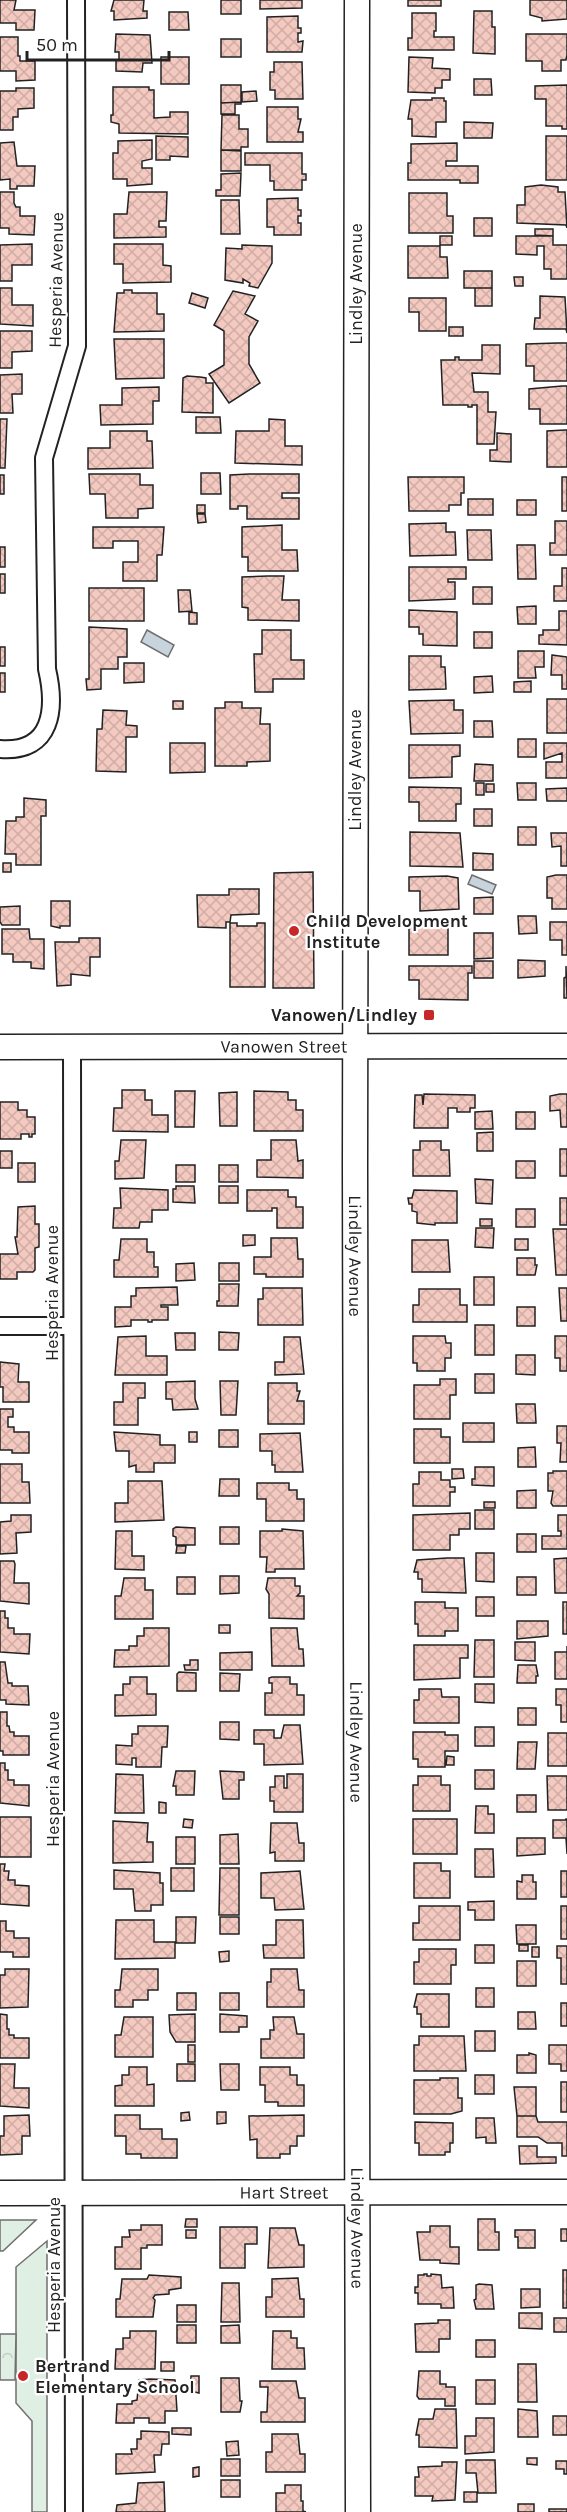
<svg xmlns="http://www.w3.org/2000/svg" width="567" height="2512" viewBox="0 0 567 2512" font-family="Karla,sans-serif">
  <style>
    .green { fill: #e0efe3; stroke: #6f6f6f; stroke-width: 1.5 }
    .forest { fill: url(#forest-crowns); stroke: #6f6f6f; stroke-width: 1.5 }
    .water { fill: #c7d3dd; stroke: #6f6f6f; stroke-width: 1.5 }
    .building { fill: url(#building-cross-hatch); stroke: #222; stroke-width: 1.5 }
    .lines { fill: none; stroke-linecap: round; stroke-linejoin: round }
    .street-casing { stroke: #222; stroke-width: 20 }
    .secondary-casing { stroke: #222; stroke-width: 27 }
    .street { stroke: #fff; stroke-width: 16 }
    .secondary { stroke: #fff; stroke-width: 24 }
    .poi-dot { fill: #c62828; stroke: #fff; stroke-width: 2 }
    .labels { text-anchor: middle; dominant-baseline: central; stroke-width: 4.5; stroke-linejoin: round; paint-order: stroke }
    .street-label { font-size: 18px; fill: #222; stroke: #fff }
    .poi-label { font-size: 18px; font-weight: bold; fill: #222; stroke: #fff; text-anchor: start }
  </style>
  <defs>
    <pattern id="forest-crowns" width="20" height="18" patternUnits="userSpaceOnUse" patternTransform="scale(1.5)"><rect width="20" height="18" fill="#e0efe3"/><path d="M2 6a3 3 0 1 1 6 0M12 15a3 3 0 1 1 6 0" fill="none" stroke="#c0cdc2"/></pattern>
    <pattern id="building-cross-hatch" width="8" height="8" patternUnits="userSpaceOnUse" patternTransform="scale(1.5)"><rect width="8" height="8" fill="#f3c9c0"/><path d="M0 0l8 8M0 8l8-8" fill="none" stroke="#d0aca5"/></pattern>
  </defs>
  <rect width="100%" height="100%" fill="#fff"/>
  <!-- green -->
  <path class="green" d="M0 2220H36L3 2251H0Z
    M47 2241V2512H32V2421L16 2403V2267Z"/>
  <!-- forest -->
  <path class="forest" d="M0 2334H16L15 2380H0Z"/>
  <!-- water -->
  <path class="water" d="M147 630 174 645 168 657 141 642Z
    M472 875 496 885 492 894 468 884Z"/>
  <!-- building -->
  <path class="building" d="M0 0H16L14 10H35L34 30H16V23H0Z
    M114 0H144L143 11H147V18L114 20V11H111Z
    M221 0H241V14H221Z
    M260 0H302V8L260 9Z
    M408 0H441V6H408Z
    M530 0H567V19L542 21V18L530 15Z
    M474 11H492V27H495V54L473 53Z
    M169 12H188L189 30H169Z
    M412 13H436V31H434V37H454V50H408V38H412Z
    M298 16V28H301V33H298V42L303 41 302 52H267V17Z
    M116 34 150 35 152 63H143L142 72 116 71V60H119V52H115Z
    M526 34H567V55L566 60H561V71H542V61H526Z
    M0 37H18V56H20V61H35V80L16 81V71H0Z
    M221 39H241V57H221Z
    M161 57H189V84H161Z
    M409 57 433 58 432 68 450 69V80H442V88H435V93L408 92Z
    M274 62H302L303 99H275V90H270V72H274Z
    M474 79H491L492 95H474Z
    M221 85H241V102L221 103Z
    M567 85V129H562V126H546V99H535V86Z
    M113 87H149V90H154V118L170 117V112H188V134L119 133V124L111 122V115H113Z
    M16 88H34V108L18 109V117H13V130H0V91H16Z
    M256 91 257 101 242 102V92Z
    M432 98H444V101H446V122H436V137L412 136V119H408L411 100H432Z
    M241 102V104H235V114H221V103Z
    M267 107H298V119H301L298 132H303V142H267Z
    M222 115H239V129H248V147H241V150H221Z
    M464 122 493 123 492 138H464Z
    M156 136 188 137V157L170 156V160H156Z
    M546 136H567V180H546Z
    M152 140V159L142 161V168H152V184L127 186V179H113V153H118V141Z
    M14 142 17 166H35L34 186H17V189H10V179L0 180V143Z
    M457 143V161H446V166H478V183H460V180H408V163H411V144Z
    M221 150 241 151V171H221Z
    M245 153H302V174H306V180H302V190H274V181H270V165H245Z
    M241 173 240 196H216V190H221V174Z
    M541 185 558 187V192H565L567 228 566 225 517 223V205H525V187Z
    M0 192H14V203L16 207H20V216H35L34 235 9 234V228H0Z
    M129 192H167L166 221H159V227H166V237L114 238V214H127Z
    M409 193H447V216H453V233H409Z
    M298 198V210H301V216H298V223H301V235H274V227H267V199Z
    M221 200H239L240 234H221Z
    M474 218H492V236H474Z
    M535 229H553V236L535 235Z
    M440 236H452V245H440Z
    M516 236H553V245H567V279H551V269H544V246H537V255L516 254Z
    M32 244V265H12V281H0V245Z
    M114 244H163V265L171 266V282L123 283V264H114Z
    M242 245 272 246V263L258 288 249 286 250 283 243 279V283L225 280 226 248 242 249Z
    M408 246H440V257H447L448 278H408Z
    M464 271H492V288H464Z
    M514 277H523V286H515Z
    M0 288H12V305H33V326L0 324Z
    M475 288H492V306H475Z
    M124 290H132V293H157V314H164V331L114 332 117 293H124Z
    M233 291 255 296 245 314 258 321 249 337V364L260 383 229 403 209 374 224 365V331L214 325Z
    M192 293 208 298 205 308 189 303Z
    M540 296 565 297 567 333 566 329H534L535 318H540Z
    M409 298H446V331H419V312H409Z
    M449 327H463V336H449Z
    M0 331H32V351L12 352V368H0Z
    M114 339H164V378L116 379Z
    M557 343H567V381H534V366H526V344Z
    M482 345H500V374L472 373 474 392H488V412H496L494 444H477V405H472V407H468V405H443L441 360H455V357H459V360H482Z
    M22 374V394H12L13 413H0V375Z
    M187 376 200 377 206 378V383H213V413L182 412 183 378Z
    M562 386H567V424H540V409H529V389Z
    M159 387V401H153V424L101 425 100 405H122V388Z
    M196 417H220L221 433H196Z
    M0 419H7L5 468H0Z
    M269 419 285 420V446H302V465L235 463 236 431H269Z
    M565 430H567V467H547V431Z
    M110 431H147V441H152L153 468 88 469V448H110Z
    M497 433 511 434V462L490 461V450H497Z
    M201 473H220L221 494H201Z
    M89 474H140V485H153V508L138 509V518H106L105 494H90Z
    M249 474H299V493H282V498H299V519H247V506H238V509H230V475Z
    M0 475H4V494H0Z
    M408 477H464V493H461V505H449V511H409Z
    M562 477H567V511H562Z
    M468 499H493V515H468Z
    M517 500H536V515H517Z
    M197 505H205V513H197Z
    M197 514H205L206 522 198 523Z
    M555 521H567V555H550V543H555Z
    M446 523V532H455L456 555 410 556 409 524Z
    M282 525V550H297L298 571H248V557H242V527Z
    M93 527H164L162 555H157V581H123V562H138V541H113V548H93Z
    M467 530H491L492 560H468Z
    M517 545H535L536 579H518Z
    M0 547H5V567H0Z
    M409 567H466V579H448V582H455V599L409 601Z
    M562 568H567V601H554V586H562Z
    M0 574H5V593H0Z
    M268 576H284L282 600H299V621L248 620V608L242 607V577Z
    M473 587H492V604H473Z
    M89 588H144V621H89Z
    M178 590H190L192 611 179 612Z
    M536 606V624H518L517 607Z
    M409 610 457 612V646L423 645V634H419V627H409Z
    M559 611H567V645L539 644V635H543V630H559Z
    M189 612 197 613V624H189Z
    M89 627 127 629V657H118V669H101V689L87 690 86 679H89Z
    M262 630H291V660H304V679H273V692H255L254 654H262Z
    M474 632H492V648H474Z
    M0 647H5V666H0Z
    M518 651H544V667H535L536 678H518Z
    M552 655 567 657V689H562V675H551Z
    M409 656H441V667H445L446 689 409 690Z
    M124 663H144V682L124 683Z
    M0 673H5V692H0Z
    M492 676 493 692 474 693V677Z
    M531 681V692H514V682Z
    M547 699H567V733H547Z
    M454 700V710H463V733L411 734 409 701Z
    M173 701H183V709H173Z
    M225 702H242V708H261L260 724H270V761L247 762V766H215V708H225Z
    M103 710 127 711 126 725 137 726V737H126V772L96 771 97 729H102Z
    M474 721H492L493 737H474Z
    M518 739H536V757H518Z
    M170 743H205V772L170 773Z
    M544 743H567V778H546V762H562V753L544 759Z
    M409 745H460V756L452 757V777L409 778Z
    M475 764 493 765V781H474Z
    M476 783H484V795H476Z
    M517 783H536V800H518Z
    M486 784H494V792H486Z
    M409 787 461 788V804H456V821H419V802H409Z
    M567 788V801H547L546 789Z
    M24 798 46 800V816H41V865H16V854H5L6 821H16V817H24Z
    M474 809H492V826H474Z
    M518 827H536V845H518Z
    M410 832 460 833 463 867 410 866Z
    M551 833H567V866H561V846L552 847Z
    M473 853 493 854V870H473Z
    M3 863H11V872H3Z
    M313 872 314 988H273L274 873Z
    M556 875H567V909H552V898H547V877Z
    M447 876 458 878 459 909 420 911V891H409V877Z
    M229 889H259V914L231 915 230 922H226V928L198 927 197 895H229Z
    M493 897V914H474V898Z
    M51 901H70V926H60V928L51 926Z
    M20 906V925H2L0 922V907Z
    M518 916H536L537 933 519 934Z
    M409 921H448V955H409Z
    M550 922H567V955H562V940H550Z
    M230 923H237V926H257V923H265V987H230Z
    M2 929H29L30 939H44V969L31 968V962H13V954H2Z
    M474 933H493V958L474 959Z
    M79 938H100V957H90V976L71 974V985L57 986 55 942H79Z
    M518 960 545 961V976L518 978Z
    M474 961H493V978H474Z
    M409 966H472V973H468V1000L419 999V980H409Z
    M566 966 567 998H564V978L566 977Z
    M122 1090H145V1100H152V1115H168V1132L113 1131 114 1108H122Z
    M175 1091H195L194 1127H175Z
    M254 1091 288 1092V1100H296V1110H303V1131H254Z
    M237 1092V1126H220L219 1093Z
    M424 1094 475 1095V1108H470V1112H457V1108H448V1128H414L415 1095H422L423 1105Z
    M560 1094H567V1127H561L560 1110 550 1111V1096Z
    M0 1102H18V1110H27V1117H35V1134H32V1137H29V1134H21V1139H0Z
    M492 1111 493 1129H475V1112Z
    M516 1112H535V1129H516Z
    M493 1132V1151H477V1133Z
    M121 1140H146L144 1178 115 1179V1161H119Z
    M271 1140H296L298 1161 303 1160V1178L257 1177V1160H271Z
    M420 1141H441V1150H449L450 1176H413V1150H420Z
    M560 1149H567V1176H560Z
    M0 1151H12V1168H0Z
    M516 1161H535V1178H516Z
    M18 1163H35V1182H18Z
    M176 1165H195V1182H176Z
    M219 1165H238V1182H219Z
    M475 1179 493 1180 492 1204 476 1203Z
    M176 1186H194L195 1203 173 1202V1189H176Z
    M219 1186H238V1203H219Z
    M120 1188 168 1190V1210H152V1222H140L139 1228H113L114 1208H121Z
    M247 1190H288V1197H296V1207H303V1228H277V1208H272V1211H247Z
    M414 1190 457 1191V1223H435V1225L417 1223V1212L412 1211V1204H409L408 1198H412Z
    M560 1198H567V1225H560Z
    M35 1206V1224H39V1247L35 1248V1270L33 1272H17V1279H0V1254H18L15 1237H17L18 1207Z
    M516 1209H535V1227H516Z
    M480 1219H492V1226H480Z
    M476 1228H494L493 1248 475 1247Z
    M553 1229H567V1275H556Z
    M243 1235H255V1245L243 1246Z
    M271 1238H297L298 1259H303V1277H266V1274H254V1257H271Z
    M121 1239H147V1252H154V1267H158V1277H114V1260H119Z
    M515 1239H528V1250H515Z
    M412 1240H448L450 1272H412Z
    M517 1258H535V1265H537L535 1275H517Z
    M194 1263 195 1280 176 1281V1264Z
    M219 1263H239V1281H219Z
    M474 1277H494V1305H474Z
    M219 1284H239L238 1306H217V1301H219Z
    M177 1287 178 1305H161V1307H168V1320H152V1322H148V1320H131V1326L115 1327V1307H131V1296H136V1288Z
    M263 1288H302L303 1325H258V1299H263Z
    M559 1288H567V1321H561Z
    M419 1289H460V1305H467V1322H413V1305H419Z
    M517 1307H535V1326H517Z
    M475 1325H494V1355H475Z
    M219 1332 239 1333 238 1350H219Z
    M175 1333H195V1350H176Z
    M146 1336V1356H167V1375H115L118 1337Z
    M413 1336H445L446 1343H451V1358H445V1371H417V1363H413Z
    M555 1336H567V1371H560V1358H555Z
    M284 1337H300L304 1374 275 1375V1362H284Z
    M516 1355H535V1375L516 1374Z
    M0 1362 19 1364 18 1382H29V1402H3V1387H0Z
    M475 1374H494V1393H475Z
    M440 1379H456V1395H450V1419H414V1385H440Z
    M195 1381V1399L198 1409 173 1410 172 1399H166V1382Z
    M220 1381H238L236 1415H221Z
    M123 1383H145V1398H138V1425H114V1402H123Z
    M268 1383H297V1391H300L297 1401H304V1424H268Z
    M516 1404H535L536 1423H517Z
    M0 1409H13V1417H8V1427H14V1432H29V1453H12V1450H0Z
    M463 1423H494V1442H463Z
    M557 1426H567V1462H560L561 1443H557Z
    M414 1429H441V1437H450V1463H414Z
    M219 1430H238V1447H219Z
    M114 1432 160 1435V1445H175V1463H154V1472H136V1465L129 1467V1451H116Z
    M189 1432H197V1442H189Z
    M300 1433 303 1472H275V1465H272V1451H260V1434Z
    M535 1447 536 1467H518V1448Z
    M0 1464H22V1482H29L30 1503H0Z
    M475 1467H494V1486L472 1485V1479H475Z
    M452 1469H463L464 1478 452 1479Z
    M553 1471H567V1506H553L551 1503 553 1491H548V1473H553Z
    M419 1472H441V1480H450V1487H455V1492H450V1506H413V1484H419Z
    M220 1479H239V1496H219Z
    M128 1481H162L164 1520 115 1522V1503H128Z
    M257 1483H289V1490H297V1499H304V1521H266V1499H257Z
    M536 1490V1508H517V1491Z
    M484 1502H495V1508H484Z
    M475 1510H494V1529H475Z
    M470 1513V1529H459V1535H450V1550H413V1515Z
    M11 1515H31V1532L16 1533 17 1553 0 1554V1522L11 1521Z
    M558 1515H567V1549H542V1536H561V1531H558Z
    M176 1527 195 1528V1545H176V1537L173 1536V1529Z
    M220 1527H239V1544H220Z
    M282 1529 303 1531 304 1569H275V1572H266L267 1557H260V1531H282Z
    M116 1531H132V1556H144V1570L115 1569Z
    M517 1534H536V1552H517Z
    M177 1546H186L185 1553H176Z
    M476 1553H494V1582L476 1581Z
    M447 1558H464L466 1593 422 1592V1579H418V1572H414L417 1560Z
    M567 1558V1593H555L554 1559Z
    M0 1561H14L15 1564 14 1583H29V1604L0 1601Z
    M220 1576H239V1593L220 1594Z
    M177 1577H195V1594H177Z
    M517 1577H536V1595H517Z
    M124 1578H145V1590H153V1619H115V1596H121Z
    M268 1578H295V1586H300V1593L297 1596H304V1619L269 1618V1594L266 1589Z
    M476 1597H494V1616H476Z
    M415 1602H445V1608H458V1631H445V1636H418V1624H415Z
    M563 1602H567V1634H563Z
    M0 1611H5V1618H8V1628H14V1634H30L29 1654 0 1652Z
    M517 1621H548V1636L517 1639Z
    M219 1625H230V1633H219Z
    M144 1628H169V1666L114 1667 115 1650H129V1646H137V1636H144Z
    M271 1628H297L299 1649H303L304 1666H272Z
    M475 1640H494V1677H474Z
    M515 1642H535V1661L515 1660Z
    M414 1645H468V1658H460V1678L414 1680Z
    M567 1646V1679H555V1652H567Z
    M252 1652V1670H220V1653Z
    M190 1660H198V1670H185L184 1665H190Z
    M0 1662H5L8 1683H12V1686H28L29 1705 6 1704V1700H0Z
    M518 1665H536L538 1676H536V1683H517Z
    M179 1672 196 1673V1691H177V1674Z
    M220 1673 240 1674 239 1691H220Z
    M130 1677H147V1694H156V1715L115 1716V1695H123V1684H130Z
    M272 1677H290V1684H297V1695H304V1715H265V1693H272V1683H269V1678Z
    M475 1684H494V1703L475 1702Z
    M419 1689H441L442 1697H459V1723H414V1700H419Z
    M556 1689H567V1722H561V1705H556Z
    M518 1708H536V1725H518Z
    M0 1712H7V1726H9L10 1732H14V1736H29V1755H3V1751H0Z
    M220 1722H239V1740L220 1739Z
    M284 1725H300L303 1764 264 1765V1744H254V1730H274V1738H281Z
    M138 1726H168L167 1747H162L161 1767H136V1758H132V1765L116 1764V1745L132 1746V1734H138Z
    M475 1727H494V1746H475Z
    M413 1732H445V1735H458V1751H445V1767H418V1759H413Z
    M548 1733H567V1766H548Z
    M518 1742H537L535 1769H517Z
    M447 1756 454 1757V1765H446Z
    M0 1763H5V1770H8V1780H14V1785H29V1806L0 1803Z
    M475 1770H494V1789H475Z
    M176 1771H195L194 1795H176V1786H173Z
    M220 1771 244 1772V1780H239V1799H223Z
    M116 1774 143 1775 144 1813H115Z
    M287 1774H303V1812H274V1801H270V1787H275V1776H284V1788H287Z
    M418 1776H441V1785H450V1811H413V1785H418Z
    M547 1776H567V1810H548Z
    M517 1795H536V1812H517Z
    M159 1802 166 1803V1813H159Z
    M476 1806H488V1814H494V1833H475Z
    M0 1817H31V1857H0Z
    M184 1819 193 1820 192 1828 183 1827Z
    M413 1819H457V1854H413Z
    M566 1819H567V1854L566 1838H553V1820H566Z
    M113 1821 148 1823 147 1842H153V1862L113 1863Z
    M271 1823H297L299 1843H304V1861H275V1852L270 1853Z
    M238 1834 239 1864H220V1835Z
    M176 1837H195V1864H176Z
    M517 1838H545V1854L517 1856Z
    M475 1849H493L494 1877H475Z
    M414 1863H441V1871H450V1898H414Z
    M0 1864H5L4 1871H9L8 1880H15V1885L29 1886V1906L0 1904Z
    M171 1868H194V1891H171Z
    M220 1868H239V1915H219Z
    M114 1870 160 1873V1883H163V1905H151V1911H135L133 1889H114Z
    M300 1871 304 1909 275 1910 274 1898H261V1873Z
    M561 1871H567V1897H561Z
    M522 1875H533V1882H536V1899H517V1881L522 1882Z
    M494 1901V1920H475V1910H468V1902Z
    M419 1906H460V1940H413V1923H419Z
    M561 1906H567V1939H561Z
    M176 1917H196L195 1943H176Z
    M220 1917H239V1934H220Z
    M116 1920H154V1942H175V1958L115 1959Z
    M276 1920H303L304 1958H264L263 1945H276Z
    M0 1921H6V1931H14V1938H29V1957H13V1952H0Z
    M516 1925H536V1944H517Z
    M475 1945H494V1963H475Z
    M519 1945H528V1951H519Z
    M557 1946H567V1984H561V1958H557Z
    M532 1947H539V1957H532Z
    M419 1949H456V1965H451V1984H414V1962H419Z
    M229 1951V1961L220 1962 219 1952Z
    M517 1961H536V1986H517Z
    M5 1969H29L28 2007 0 2008V1975H5Z
    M122 1969H158V1990H148V2000H133V2007H115V1990H120Z
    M271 1969H297L299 1990H304V2007H267V1982H271Z
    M476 1988H494V2007H476Z
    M177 1993H196V2010H177Z
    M220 1993H239V2010H220Z
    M417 1994H449V2027H421V2014H417V2007H414Z
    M561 2003H567V2026H561Z
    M518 2012H535L536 2029H518Z
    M0 2014 7 2015V2029H9V2035H14V2038H29V2058H0Z
    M195 2014V2042H176L170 2032 169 2015Z
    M220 2014 247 2016V2027H239V2032H220Z
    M124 2017H153V2057H115V2035H121Z
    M273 2017H294L297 2034H304V2058H261V2039H270V2030H274Z
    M475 2031H495V2051H475Z
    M419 2036H464L466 2071H414V2045H419Z
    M188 2045H195V2062H188Z
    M549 2045H567V2071H561V2064H549Z
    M529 2053 536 2055V2073H517V2055H529Z
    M0 2064H15L14 2088H29V2108L0 2106Z
    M177 2064H195V2081H177Z
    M220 2064H239V2090H221Z
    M129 2067H147V2085L154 2084V2106H115V2086L122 2085V2075H129Z
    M260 2067H290V2075H297V2085H304V2106H278V2102H265V2085H260Z
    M475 2075H494V2094H475Z
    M440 2078H458V2098H462V2111L451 2114H414V2080H440Z
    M561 2082H567V2112H561Z
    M514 2087H536V2116H517Z
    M189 2112 190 2120 181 2121V2113Z
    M217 2112H226V2123L217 2124Z
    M29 2115 30 2136H22V2154L0 2155V2136H4V2116Z
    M115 2115H140V2129H162V2139H177V2158H141V2154H126V2136H115Z
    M304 2115V2136H297V2146H290V2154H280V2158H257V2139L250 2140 249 2116Z
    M517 2116H536L538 2122H567V2156H562V2143H547L538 2137H517Z
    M476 2118H494L496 2143H486V2137L476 2138Z
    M415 2122 453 2123V2143H450V2152H445V2155H419V2143H415Z
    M519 2146H537V2157H556V2163L520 2164Z
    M186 2219H197V2227H185Z
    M478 2219H495V2232H499V2250H478Z
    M141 2225H162V2245H147V2248H141V2269H115V2247H122V2237H130L129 2230H141Z
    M430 2226H450V2247H459V2264L440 2263V2260H420L417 2232H430Z
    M220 2227H257V2244H245V2268H220Z
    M270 2228H295L299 2245H304V2267L268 2268Z
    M561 2229H567V2241H561Z
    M186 2230H196V2238H186Z
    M515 2230H535V2248H518V2237H515Z
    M563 2270H567V2308H563Z
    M424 2274H427V2276H431V2274L441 2275 442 2288 453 2287 454 2308H441V2304H418V2293H415V2287H418V2275H424Z
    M149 2275 181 2277V2288L169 2290V2294L155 2295 153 2298 155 2300 153 2317H116V2299H120L122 2279H147Z
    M298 2278 300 2299H304V2317H266V2297H272V2279Z
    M222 2283H239L240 2322H221Z
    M479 2284 492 2285 494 2309H476L474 2300 476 2299V2285Z
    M521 2289H540V2307L521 2308Z
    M177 2305H196V2322H177Z
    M519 2313H542V2329L519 2328Z
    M554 2318H567V2332H554Z
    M438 2320H450V2339H439V2352H416L415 2324 438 2323Z
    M177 2325H196V2343H177Z
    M239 2325 240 2343H221V2326Z
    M130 2331H156L155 2369H115L116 2349H123V2338H130Z
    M273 2331H291V2338H297V2348H304L305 2369H272Z
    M476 2340H495V2357H476Z
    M161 2362H174V2371H161Z
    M518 2364H536L537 2402H518Z
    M419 2371H440V2384H446V2387H455V2406H445V2399H419L417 2396Z
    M191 2376H199V2393L190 2391Z
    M221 2378H239L240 2401H242L240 2412H221Z
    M150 2379 175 2380 177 2411H165V2423H149V2418H134V2423H116L117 2404H132V2401L137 2400 139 2380Z
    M476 2380H495V2404H476Z
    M260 2381H296L299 2398H305V2422H261V2412H267L268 2387H260Z
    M435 2409H456L457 2448 419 2447V2435H416L419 2419H433Z
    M518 2409 537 2411 538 2437H518Z
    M553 2416H567V2435H553Z
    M476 2418H494V2452L465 2454V2436H476Z
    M172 2428H191V2435L172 2434Z
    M141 2431 169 2432V2444H162L161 2455H154L155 2472 116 2474V2454H132L131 2449H137V2439H141Z
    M272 2434H298L300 2454H305V2472H266V2452H272Z
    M238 2441 239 2455 227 2456 226 2442Z
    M527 2458H537V2465L527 2464Z
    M221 2459H240V2476H221Z
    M466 2460H495L496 2493H478L476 2473H466Z
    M556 2461H567V2474H564V2469H556Z
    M442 2462H457L455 2500 432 2501 433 2496H415V2477H419L418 2467 442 2466Z
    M199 2467V2476L193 2477V2468Z
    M221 2480H240V2497H221Z
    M164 2482 165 2512H116L117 2505 136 2503 138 2483Z
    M285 2485H301V2501H303V2511L306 2512H276V2493H285Z
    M464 2492H477V2502H464Z
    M518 2504H534V2512H518Z
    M549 2509H567V2512H549Z"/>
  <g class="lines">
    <!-- street casing -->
    <g class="street-casing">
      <path id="street" d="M0 749C53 753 56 708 47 669L44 458 77 346 76 0
        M72 1046 74 2512
        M0 1326H71"/>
    </g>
    <!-- secondary casing -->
    <g class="secondary-casing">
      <g id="secondary">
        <path id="s1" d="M357 0 355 1167 358 2512"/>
        <path id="s2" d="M0 1047 567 1046"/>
        <path id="s3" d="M0 2193 567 2192"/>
      </g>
    </g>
    <!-- street -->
    <use href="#street" class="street"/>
    <!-- secondary -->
    <use href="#secondary" class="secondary"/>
  </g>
  <!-- markers -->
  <g class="poi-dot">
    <circle cx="294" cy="931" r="6"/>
    <rect x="423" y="1009" width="12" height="12" rx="3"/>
    <circle cx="23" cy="2376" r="6"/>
  </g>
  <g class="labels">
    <!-- street labels -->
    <g class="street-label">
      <text transform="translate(56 280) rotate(-89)">Hesperia Avenue</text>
      <text transform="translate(356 284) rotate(-90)">Lindley Avenue</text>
      <text transform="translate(355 770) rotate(-90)">Lindley Avenue</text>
      <text stroke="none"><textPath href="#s2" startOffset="284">Vanowen Street</textPath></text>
      <text stroke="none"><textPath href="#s1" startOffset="1256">Lindley Avenue</textPath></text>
      <text transform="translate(52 1293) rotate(-90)">Hesperia Avenue</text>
      <text stroke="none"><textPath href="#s1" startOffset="1742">Lindley Avenue</textPath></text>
      <text transform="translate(53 1779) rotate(-90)">Hesperia Avenue</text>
      <text stroke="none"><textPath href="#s3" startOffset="284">Hart Street</textPath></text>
      <text stroke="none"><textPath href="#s1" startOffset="2228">Lindley Avenue</textPath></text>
      <text transform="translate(54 2265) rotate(-90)">Hesperia Avenue</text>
    </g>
    <!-- poi labels -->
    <g class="poi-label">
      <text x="306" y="921">Child Development<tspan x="306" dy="21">Institute</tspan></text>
      <text x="417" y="1015" text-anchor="end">Vanowen/Lindley</text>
      <text x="35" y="2366">Bertrand<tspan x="35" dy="21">Elementary School</tspan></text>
    </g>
  </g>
  <!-- scale -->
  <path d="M27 51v9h142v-9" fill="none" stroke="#222222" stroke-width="3"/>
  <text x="36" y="51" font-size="18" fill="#222222" stroke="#ffffff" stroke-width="4.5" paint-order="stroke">50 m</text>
</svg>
